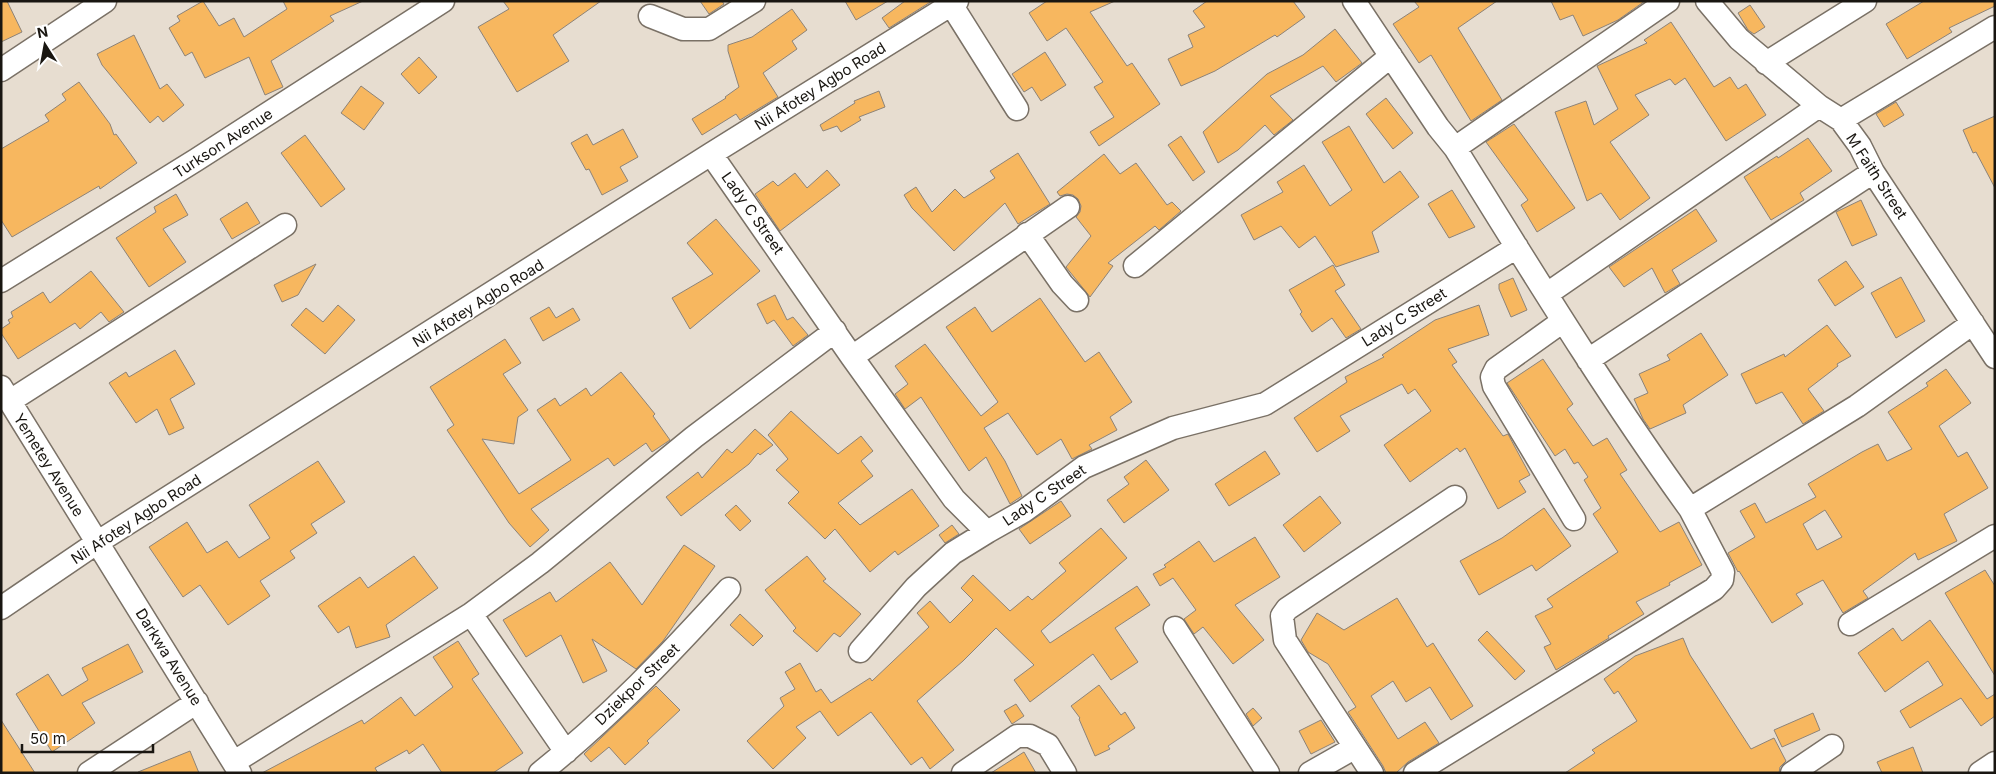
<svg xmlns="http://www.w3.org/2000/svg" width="1996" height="774" viewBox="0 0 1996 774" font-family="Inter,sans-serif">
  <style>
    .building { fill: #f7b75f; stroke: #8d8378; fill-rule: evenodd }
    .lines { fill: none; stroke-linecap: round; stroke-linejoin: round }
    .minor-casing { stroke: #7a7166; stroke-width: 25 }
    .minor { stroke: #fff; stroke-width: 22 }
    .labels { text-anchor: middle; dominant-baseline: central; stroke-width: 4; stroke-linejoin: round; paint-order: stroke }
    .street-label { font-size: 15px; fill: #191611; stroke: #fff }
  </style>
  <rect width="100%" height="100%" fill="#e7ddd0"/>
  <!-- building -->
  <path class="building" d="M1 1H7L22 32 1 42Z
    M203 1 219 26 234 18 244 37 287 9 283 1H363L330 16 334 21 271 61 283 87 265 95 249 57 205 78 192 52 185 56 169 28 180 21 177 16Z
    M503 1H601L553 35 569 61 517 92 478 27 509 9Z
    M700 1H722L724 4 709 14Z
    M845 1H888L856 20Z
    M905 1H932L889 28 882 18Z
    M1047 1H1115L1090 12 1127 66 1132 63 1160 104 1099 146 1090 132 1114 117 1094 87 1103 82 1066 28 1047 41 1029 13Z
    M1207 1H1293L1305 17 1277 37 1275 35 1215 71 1181 86 1168 59 1193 47 1188 35 1205 27 1193 11Z
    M1414 1H1497L1458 28 1502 100 1471 121 1431 55 1419 63 1393 24 1419 7Z
    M1551 1H1645L1618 20 1583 36 1573 15 1560 20Z
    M1924 1H1995V6L1949 28 1952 32 1907 59 1886 24Z
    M1750 5 1765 27 1754 34 1748 30 1738 13Z
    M792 9 807 30 792 41 797 49 763 73 778 97 740 120 736 114 702 135 692 119 726 98 725 97 739 87 728 51V45L752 37Z
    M1671 22 1714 87 1730 77 1738 89 1746 84 1766 115 1726 141 1685 78 1675 85 1670 79 1635 95 1649 115 1610 142 1650 198 1620 220 1601 193 1587 201 1555 112 1586 101 1594 125 1618 109 1597 66 1647 43 1644 40Z
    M1335 29 1362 63 1336 82 1323 66 1270 96 1293 120 1274 135 1265 125 1238 150 1218 163 1203 132 1267 74 1303 55Z
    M134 35 160 89 167 84 184 105 163 122 158 116 150 123 102 65 97 54Z
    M1045 52 1066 85 1041 101 1032 87 1024 92 1012 74Z
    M419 57 437 77 419 94 401 74Z
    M79 82 110 124 114 135 116 134 137 163 100 189 99 186 12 237 1 220V149L49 121 45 115 66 100 62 94Z
    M361 86 384 103 364 130 341 113Z
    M879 91 885 107 859 117 861 120 841 132 837 126 823 131 820 125 855 103 854 101Z
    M1386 98 1413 133 1393 149 1366 114Z
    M1896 102 1904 115 1884 127 1876 114Z
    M1995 116V188L1976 152 1973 153 1963 130Z
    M1514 124 1575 208 1537 232 1521 205 1528 200 1486 142Z
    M1349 126 1384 183 1400 171 1419 197 1372 232 1379 252 1336 267 1315 236 1299 248 1281 226 1254 240 1241 215 1283 192 1277 182 1304 165 1330 206 1352 190 1322 142Z
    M623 129 638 157 620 167 628 181 602 195 589 169 586 170 571 143 587 134 593 145Z
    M305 135 345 189 321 207 281 153Z
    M1181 136 1205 172 1193 181 1168 145Z
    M1808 138 1832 171 1800 193 1804 200 1771 220 1744 177 1777 156 1778 158Z
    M1018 153 1050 204 1018 224 1005 203 954 251 912 208 904 195 916 187 932 212 955 189 964 198 995 178 990 171Z
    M1104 154 1120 174 1136 163 1167 205 1172 202 1181 211 1159 230 1155 226 1108 263 1113 266 1090 297 1066 267 1091 236 1076 217 1080 212 1081 206 1078 199 1073 195 1067 194 1060 196 1057 192Z
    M827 170 840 185 780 231 755 194 773 181 778 186 795 173 807 188Z
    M1452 190 1475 227 1449 238 1428 204Z
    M176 194 188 215 163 229 186 262 149 287 116 238 156 212 154 207Z
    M1861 200 1877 235 1852 246 1836 212Z
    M247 202 260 223 232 239 220 219Z
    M1696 209 1717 241 1672 270 1680 284 1665 293 1652 268 1624 287 1609 267Z
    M716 219 760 271 690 329 672 298 713 274 687 243Z
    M1846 261 1864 287 1835 306 1818 280Z
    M316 264 298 295 282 302 274 285Z
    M1333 265 1345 285 1335 291 1361 329 1346 338 1332 318 1312 332 1300 314 1302 312 1289 290Z
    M91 271 124 312 109 322 101 312 80 329 75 323 18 359 1 333V329L10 323 8 320 13 317 11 312 43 292 50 303Z
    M1901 277 1925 321 1896 338 1871 293Z
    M1513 278 1527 310 1511 317 1499 289V284Z
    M775 295 787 320 793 317 808 335 793 346 774 320 767 324 757 304Z
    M1040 298 1085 362 1099 352 1132 402 1110 417 1117 430 1089 445 1092 449 1072 459 1061 439 1037 455 1008 413 984 428 1005 461 1022 496 1010 504 986 457 969 471 921 397 905 409 895 394 908 384 895 366 925 344 981 416 998 402 946 327 975 307 992 332Z
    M338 305 355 320 325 354 291 325 306 308 323 322Z
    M1479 305 1489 335 1448 349 1457 362 1452 365 1503 436 1508 434 1516 449 1530 475 1519 481 1526 492 1498 509 1465 448 1460 452 1457 448 1410 482 1384 445 1431 411 1415 389 1408 394 1402 384 1340 416 1350 431 1317 452 1294 418 1347 382 1345 377 1384 357 1382 355 1435 320Z
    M549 307 556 318 573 308 580 320 543 341 530 318Z
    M1827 325 1851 356 1837 364 1838 366 1808 389 1824 411 1803 424 1782 392 1756 404 1741 374 1784 354 1785 357Z
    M1701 333 1728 375 1683 405 1686 413 1650 429 1643 419 1634 399 1648 393 1639 374 1670 360 1667 355Z
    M505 339 521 363 503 374 528 410 518 417 514 444 482 439 519 494 571 460 537 410 555 398 560 406 586 388 591 396 621 372 655 414 653 416 670 440 652 452 646 443 614 466 608 458 531 509 549 530 530 547 509 523 447 430 454 425 430 387Z
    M175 350 195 384 170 399 184 428 169 435 157 409 136 423 109 383 126 372 129 377Z
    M1543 359 1573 404 1567 409 1593 446 1607 438 1627 470 1620 474 1660 532 1679 522 1702 565 1669 583 1670 585 1636 602 1644 614 1608 636 1609 638 1556 670 1544 647 1551 644 1535 616 1553 607 1547 599 1618 552 1593 514 1601 508 1584 480 1588 477 1578 462 1574 464 1565 449 1555 456 1507 383Z
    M1946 369 1971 403 1939 426 1958 457 1967 452 1988 488 1944 514 1957 541 1918 560 1915 553 1863 591 1868 598 1843 613 1823 580 1796 594 1803 604 1772 623 1739 571 1738 572 1728 553 1755 537 1740 511 1755 503 1766 523 1816 497 1808 484 1862 452 1878 444 1887 461 1912 449 1888 412 1928 386 1926 383ZM1825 510 1842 537 1817 550 1803 524Z
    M791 411 838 454 861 436 873 451 861 461 873 476 838 503 860 525 912 489 939 526 898 555 895 551 870 572 835 529 825 539 788 503 799 492 776 470 788 459 768 435Z
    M755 429 773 445 760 455 758 453 749 464 681 516 666 497 698 472 702 478 727 449 732 453Z
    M1265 451 1280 474 1229 506 1215 484Z
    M1146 460 1169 490 1124 523 1107 500 1129 484 1124 477Z
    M318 461 345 502 311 524 317 533 290 551 295 558 260 581 270 596 228 625 200 585 183 597 149 547 187 522 207 553 227 541 239 558 270 538 249 505Z
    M1320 496 1341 523 1304 552 1283 525Z
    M1061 501 1071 516 1030 544 1019 529Z
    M736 505 751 521 740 531 725 515Z
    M1544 508 1571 546 1536 571 1532 565 1479 595 1460 561 1502 538Z
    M952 525 959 534 945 543 939 535Z
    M1101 528 1127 558 1041 631 1050 643 1137 586 1150 605 1115 628 1138 662 1111 680 1093 654 1030 702 1014 680 1034 665 996 628 963 661 917 701 954 750 930 769 922 757 911 765 871 712 838 736 820 711 796 727 806 738 773 769 747 741 784 706 780 698 795 689 785 672 800 663 816 692 821 689 831 703 870 678 872 681 929 627 917 613 930 601 950 623 973 600 961 588 973 575 1010 611 1028 596 1032 600 1066 571 1059 563Z
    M1255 537 1280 577 1235 605 1264 640 1233 664 1203 627 1194 634 1184 619 1196 610 1173 578 1160 586 1153 574 1166 567 1164 565 1199 541 1214 562Z
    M684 545 715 566 663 641 636 669 592 639 607 671 583 683 561 635 526 657 503 620 550 592 556 602 610 562 642 605Z
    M414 556 438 588 386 625 390 637 356 648 349 626 338 633 318 606 360 577 368 588Z
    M807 556 826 579 823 581 861 614 840 637 834 633 817 652 793 631 796 628 765 590Z
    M1985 570 1995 586V676L1945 593Z
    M1397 598 1427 647 1433 643 1473 706 1451 720 1430 687 1406 702 1393 681 1371 696 1398 739 1425 722 1439 743 1408 762 1396 773H1386L1383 766 1348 712 1356 707 1328 664 1308 652 1301 640 1317 613 1344 630Z
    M740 614 763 636 753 646 730 625Z
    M1930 620 1987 699 1995 694V716L1981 726 1961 698 1910 728 1900 711 1943 685 1928 661 1885 692 1858 653 1893 628 1902 641Z
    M1487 631 1525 671 1515 680 1478 640Z
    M1683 638 1690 655 1751 749 1774 738 1786 761 1780 767 1779 773H1565L1595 753 1592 750 1637 721 1618 691 1614 694 1604 679 1635 656Z
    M458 641 479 674 472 679 523 753 493 773H442L423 744 409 754 407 750 375 768 378 773H262L362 720 364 724 401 697 415 716 453 687 433 657Z
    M128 644 143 672 82 703 95 723 52 752 16 694 48 674 62 696 88 680 82 668Z
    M1099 685 1121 715 1125 712 1135 728 1108 746 1110 749 1095 756 1079 719 1080 718 1071 706Z
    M656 686 680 710 647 741 649 743 625 765 609 747 591 762 584 754Z
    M1016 704 1024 716 1012 724 1004 711Z
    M1253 708 1262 718 1253 726 1246 714Z
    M1813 713 1820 730 1782 747 1774 730Z
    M1 720 35 773H1Z
    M1321 720 1335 742 1311 754 1299 731Z
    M1913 747 1923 773H1882L1877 762Z
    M190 751 199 773H138V772Z
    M1024 752 1036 773H991Z"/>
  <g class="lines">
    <!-- minor casing -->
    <g class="minor-casing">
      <path id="minor" d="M949 1 1017 109
        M1354 1 1438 127 1455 148C1531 270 1606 393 1690 509L1857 406 1973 323
        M1707 1 1739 39 1819 106 1841 120 1860 146 1873 172 1995 357
        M650 16 683 29H709L754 1
        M1766 63 1865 1
        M1 70 105 1
        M1841 120 1995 27
        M1455 148 1668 1
        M711 154 852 357 954 499 987 532 1024 511 1084 467 1173 428 1265 404 1517 247
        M1027 234 1062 284 1077 300
        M1135 266 1391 56
        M1 281 196 160 443 1
        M1547 294 1819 106
        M1563 321 1496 369 1492 377 1494 386 1574 519
        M852 357 1068 207
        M1588 360 1873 172
        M1 387 240 773
        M10 401 285 225
        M1 608 98 542 711 154 957 1
        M471 614 566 752
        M1850 624 1995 536
        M1175 628 1268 773
        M860 651 916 587 953 553 987 532
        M234 762 471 614 540 563 694 437 835 331
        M89 773 197 702
        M540 773C609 718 670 654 729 589
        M963 773 1017 736H1030L1048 745 1065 773
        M1310 773 1354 748
        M1372 773 1285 640 1282 616 1287 609 1455 497
        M1415 773 1714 589 1722 580 1723 572 1690 509
        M1792 773 1832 746
        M1980 773 1995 763"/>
    </g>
    <!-- minor -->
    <use href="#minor" class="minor"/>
  </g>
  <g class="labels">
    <!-- street labels -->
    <g class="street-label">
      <text transform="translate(820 86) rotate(-32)">Nii Afotey Agbo Road</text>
      <text transform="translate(223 143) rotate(-33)">Turkson Avenue</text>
      <text transform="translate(1877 176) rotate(57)">M Faith Street</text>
      <text transform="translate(753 213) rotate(55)">Lady C Street</text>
      <text transform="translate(478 303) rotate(-32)">Nii Afotey Agbo Road</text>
      <text transform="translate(1404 317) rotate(-32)">Lady C Street</text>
      <text transform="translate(49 465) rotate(58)">Yemetey Avenue</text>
      <text transform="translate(1044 495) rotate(-34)">Lady C Street</text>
      <text transform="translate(136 519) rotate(-33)">Nii Afotey Agbo Road</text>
      <text transform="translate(169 657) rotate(58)">Darkwa Avenue</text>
      <text transform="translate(637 684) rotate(-44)">Dziekpor Street</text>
    </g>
  </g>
  <!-- border -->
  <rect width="1996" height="774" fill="none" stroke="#191611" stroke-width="5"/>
  <!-- north arrow -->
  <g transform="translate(45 45) rotate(349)" stroke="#ffffff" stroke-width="4" paint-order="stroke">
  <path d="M0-4L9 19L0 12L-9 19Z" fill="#191611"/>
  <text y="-8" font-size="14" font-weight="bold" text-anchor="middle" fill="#191611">N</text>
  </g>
  <!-- scale -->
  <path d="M22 744v8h131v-8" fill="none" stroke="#191611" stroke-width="2.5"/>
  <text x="30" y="744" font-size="15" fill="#191611" stroke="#ffffff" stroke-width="4" paint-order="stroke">50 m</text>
</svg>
